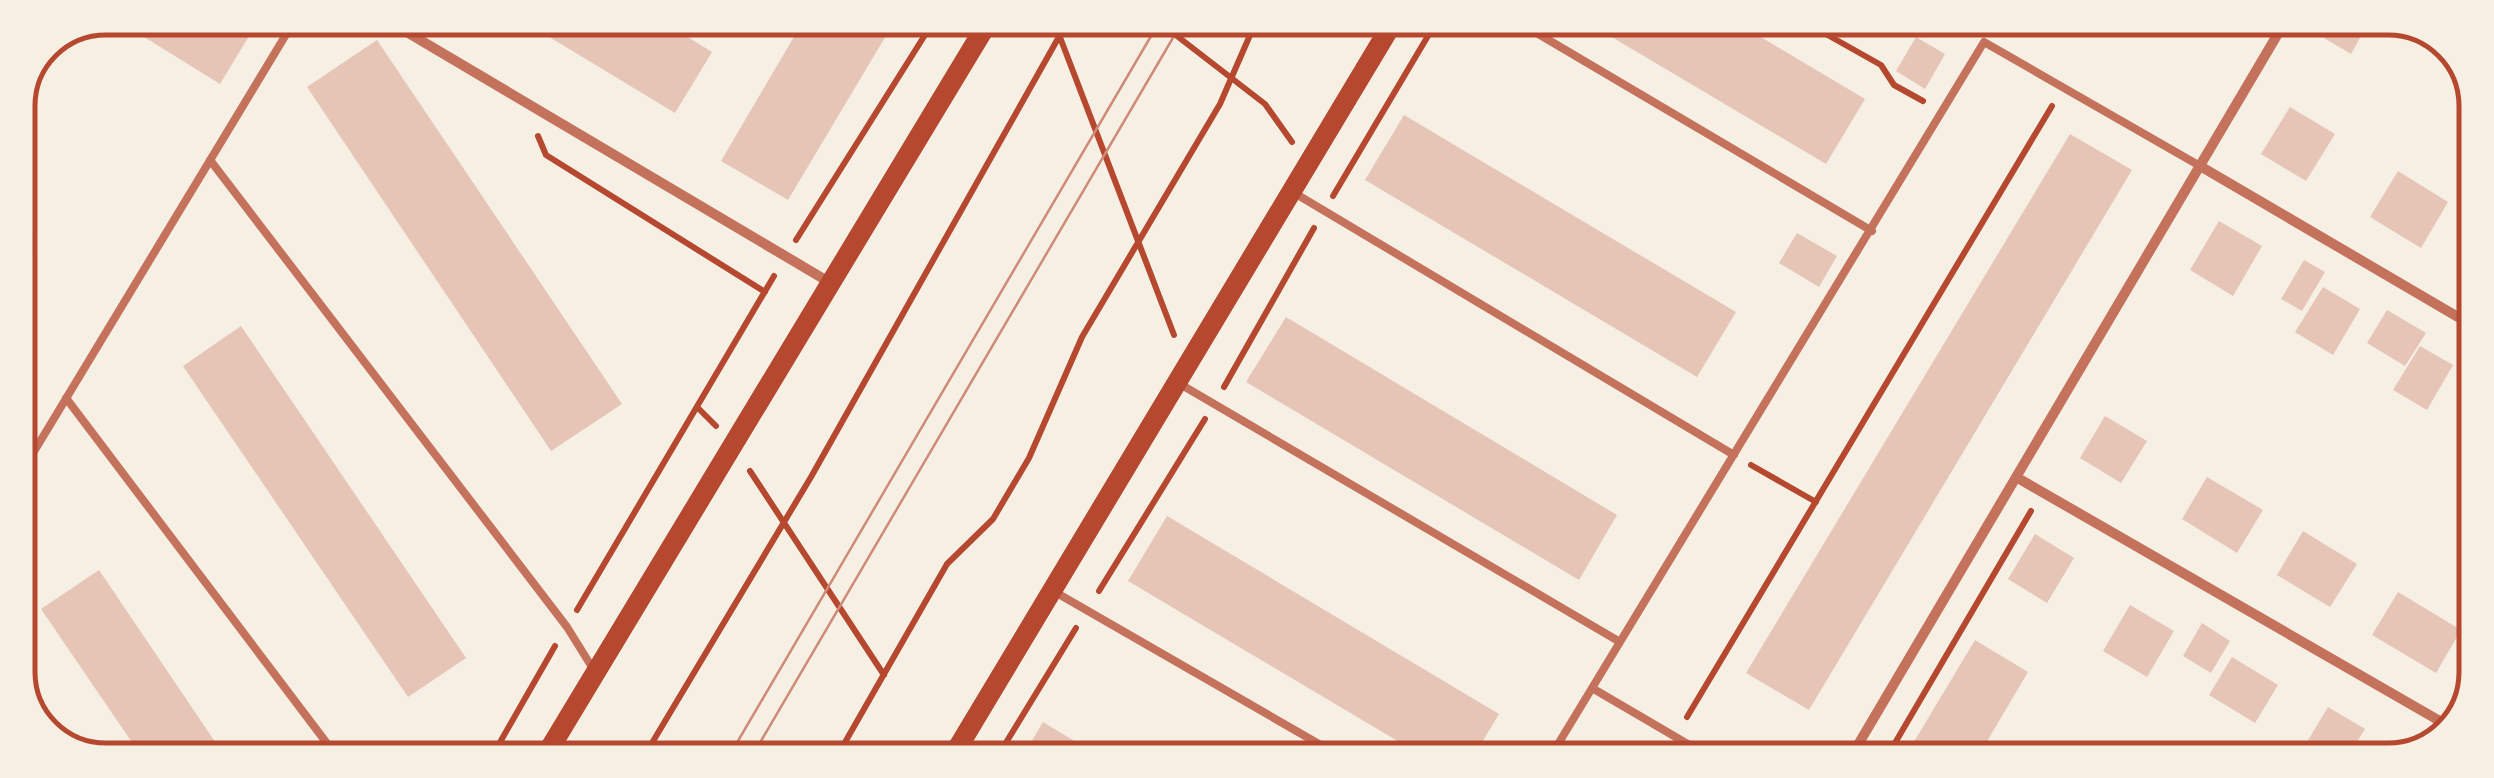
<svg xmlns="http://www.w3.org/2000/svg" width="2494" height="778" viewBox="0 0 2494 778" font-family="Arial,sans-serif">
  <style>
    .building { fill: #e6c5b7 }
    .lines { fill: none; stroke-linecap: round; stroke-linejoin: round }
    .path { stroke: #b5482f; stroke-width: 6 }
    .service { stroke: #c5725c; stroke-width: 8 }
    .minor { stroke: #c5725c; stroke-width: 10 }
    .secondary { stroke: #b5482f; stroke-width: 20 }
    .tram { stroke: #cf8b77; stroke-width: 2.5 }
    .rim { fill: none; stroke: #b5482f; stroke-width: 5 }
  </style>
  <rect width="100%" height="100%" fill="#f6efe4"/>
  <!-- building -->
  <path class="building" d="M134 18H260L220 84 128 27Z
    M518 18H657L712 52 675 113Z
    M805 18 896 19 788 200 721 161Z
    M1583 20H1732L1865 99 1826 164Z
    M2100 20H2137L2128 37Z
    M2333 21 2361 36 2351 54 2324 38Z
    M1916 37 1945 54 1925 89 1896 71Z
    M377 40 622 404 551 451 307 87Z
    M2290 107 2335 134 2306 181 2261 154Z
    M1404 115 1736 312 1697 377 1365 180Z
    M2070 134 2132 170 1809 710 1746 673Z
    M2398 171 2448 202 2421 248 2370 217Z
    M2219 221 2262 246 2233 296 2190 270Z
    M1797 233 1837 256 1819 287 1779 263Z
    M2476 242 2475 276 2460 267Z
    M2304 260 2325 272 2302 311 2281 299Z
    M2323 287 2360 309 2333 355 2295 332Z
    M2387 310 2426 333 2405 366 2367 343Z
    M1286 317 1617 515 1579 580 1246 382Z
    M241 326 466 658 408 697 183 366Z
    M2420 346 2453 365 2427 410 2393 390Z
    M2105 416 2147 441 2121 483 2080 458Z
    M2207 477 2263 510 2237 553 2182 519Z
    M1167 516 1499 714 1472 759H1428L1128 581Z
    M2303 531 2357 564 2330 607 2277 575Z
    M2035 534 2074 558 2047 603 2008 579Z
    M99 570 226 758 142 757 41 609Z
    M2398 592 2461 630 2436 673 2372 635Z
    M2130 605 2174 631 2147 677 2103 651Z
    M2202 623 2230 641 2211 673 2183 656Z
    M1975 640 2028 672 1976 760H1903Z
    M2232 657 2278 685 2255 723 2209 695Z
    M2328 707 2365 729 2346 760H2316L2301 752Z
    M1043 722 1104 759H1021Z
    M2113 743 2141 760H2103Z"/>
  <g class="lines">
    <!-- path -->
    <path class="path" d="M1053 19 1174 335
      M1155 19 1265 104 1292 142
      M1801 20 1881 65 1894 85 1923 101
      M538 136 546 155 765 292
      M1333 196 1438 19
      M796 240 935 19
      M1224 387 1314 228
      M697 407 716 426
      M1751 465 1816 502
      M750 471 884 675
      M1099 591 1205 419
      M577 610 774 276
      M1687 717 2052 106
      M491 758 555 646
      M643 758 811 477 1069 19
      M836 758 947 564 993 519 1029 458 1082 337 1220 104 1257 19
      M996 759 1076 628
      M1885 760 2031 511"/>
    <!-- service -->
    <path class="service" d="M753 18 764 25
      M1513 19 1872 231
      M210 160 567 627 595 672
      M1291 191 1734 455
      M1180 384 1620 642
      M66 398 338 758
      M18 478 296 18
      M1055 592 1345 759
      M1592 688 1715 760
      M1549 759 1984 42 2200 166"/>
    <!-- minor -->
    <path class="minor" d="M383 18 829 282
      M2200 166 2475 327
      M2016 477 2452 728
      M1849 760 2286 20"/>
    <!-- secondary -->
    <path class="secondary" d="M544 758 990 19
      M951 759 1395 19"/>
    <!-- tram -->
    <path class="tram" d="M728 758 1161 19
      M751 758 1184 19"/>
  </g>
  <!-- crop -->
  <path d="M0 0H2494V778H0ZM106 35H2388A71 71 0 0 1 2459 106V672A71 71 0 0 1 2388 743H106A71 71 0 0 1 35 672V106A71 71 0 0 1 106 35Z" fill="#f6efe4" fill-rule="evenodd"/>
  <path class="rim" d="M106 35H2388A71 71 0 0 1 2459 106V672A71 71 0 0 1 2388 743H106A71 71 0 0 1 35 672V106A71 71 0 0 1 106 35Z"/>
</svg>
